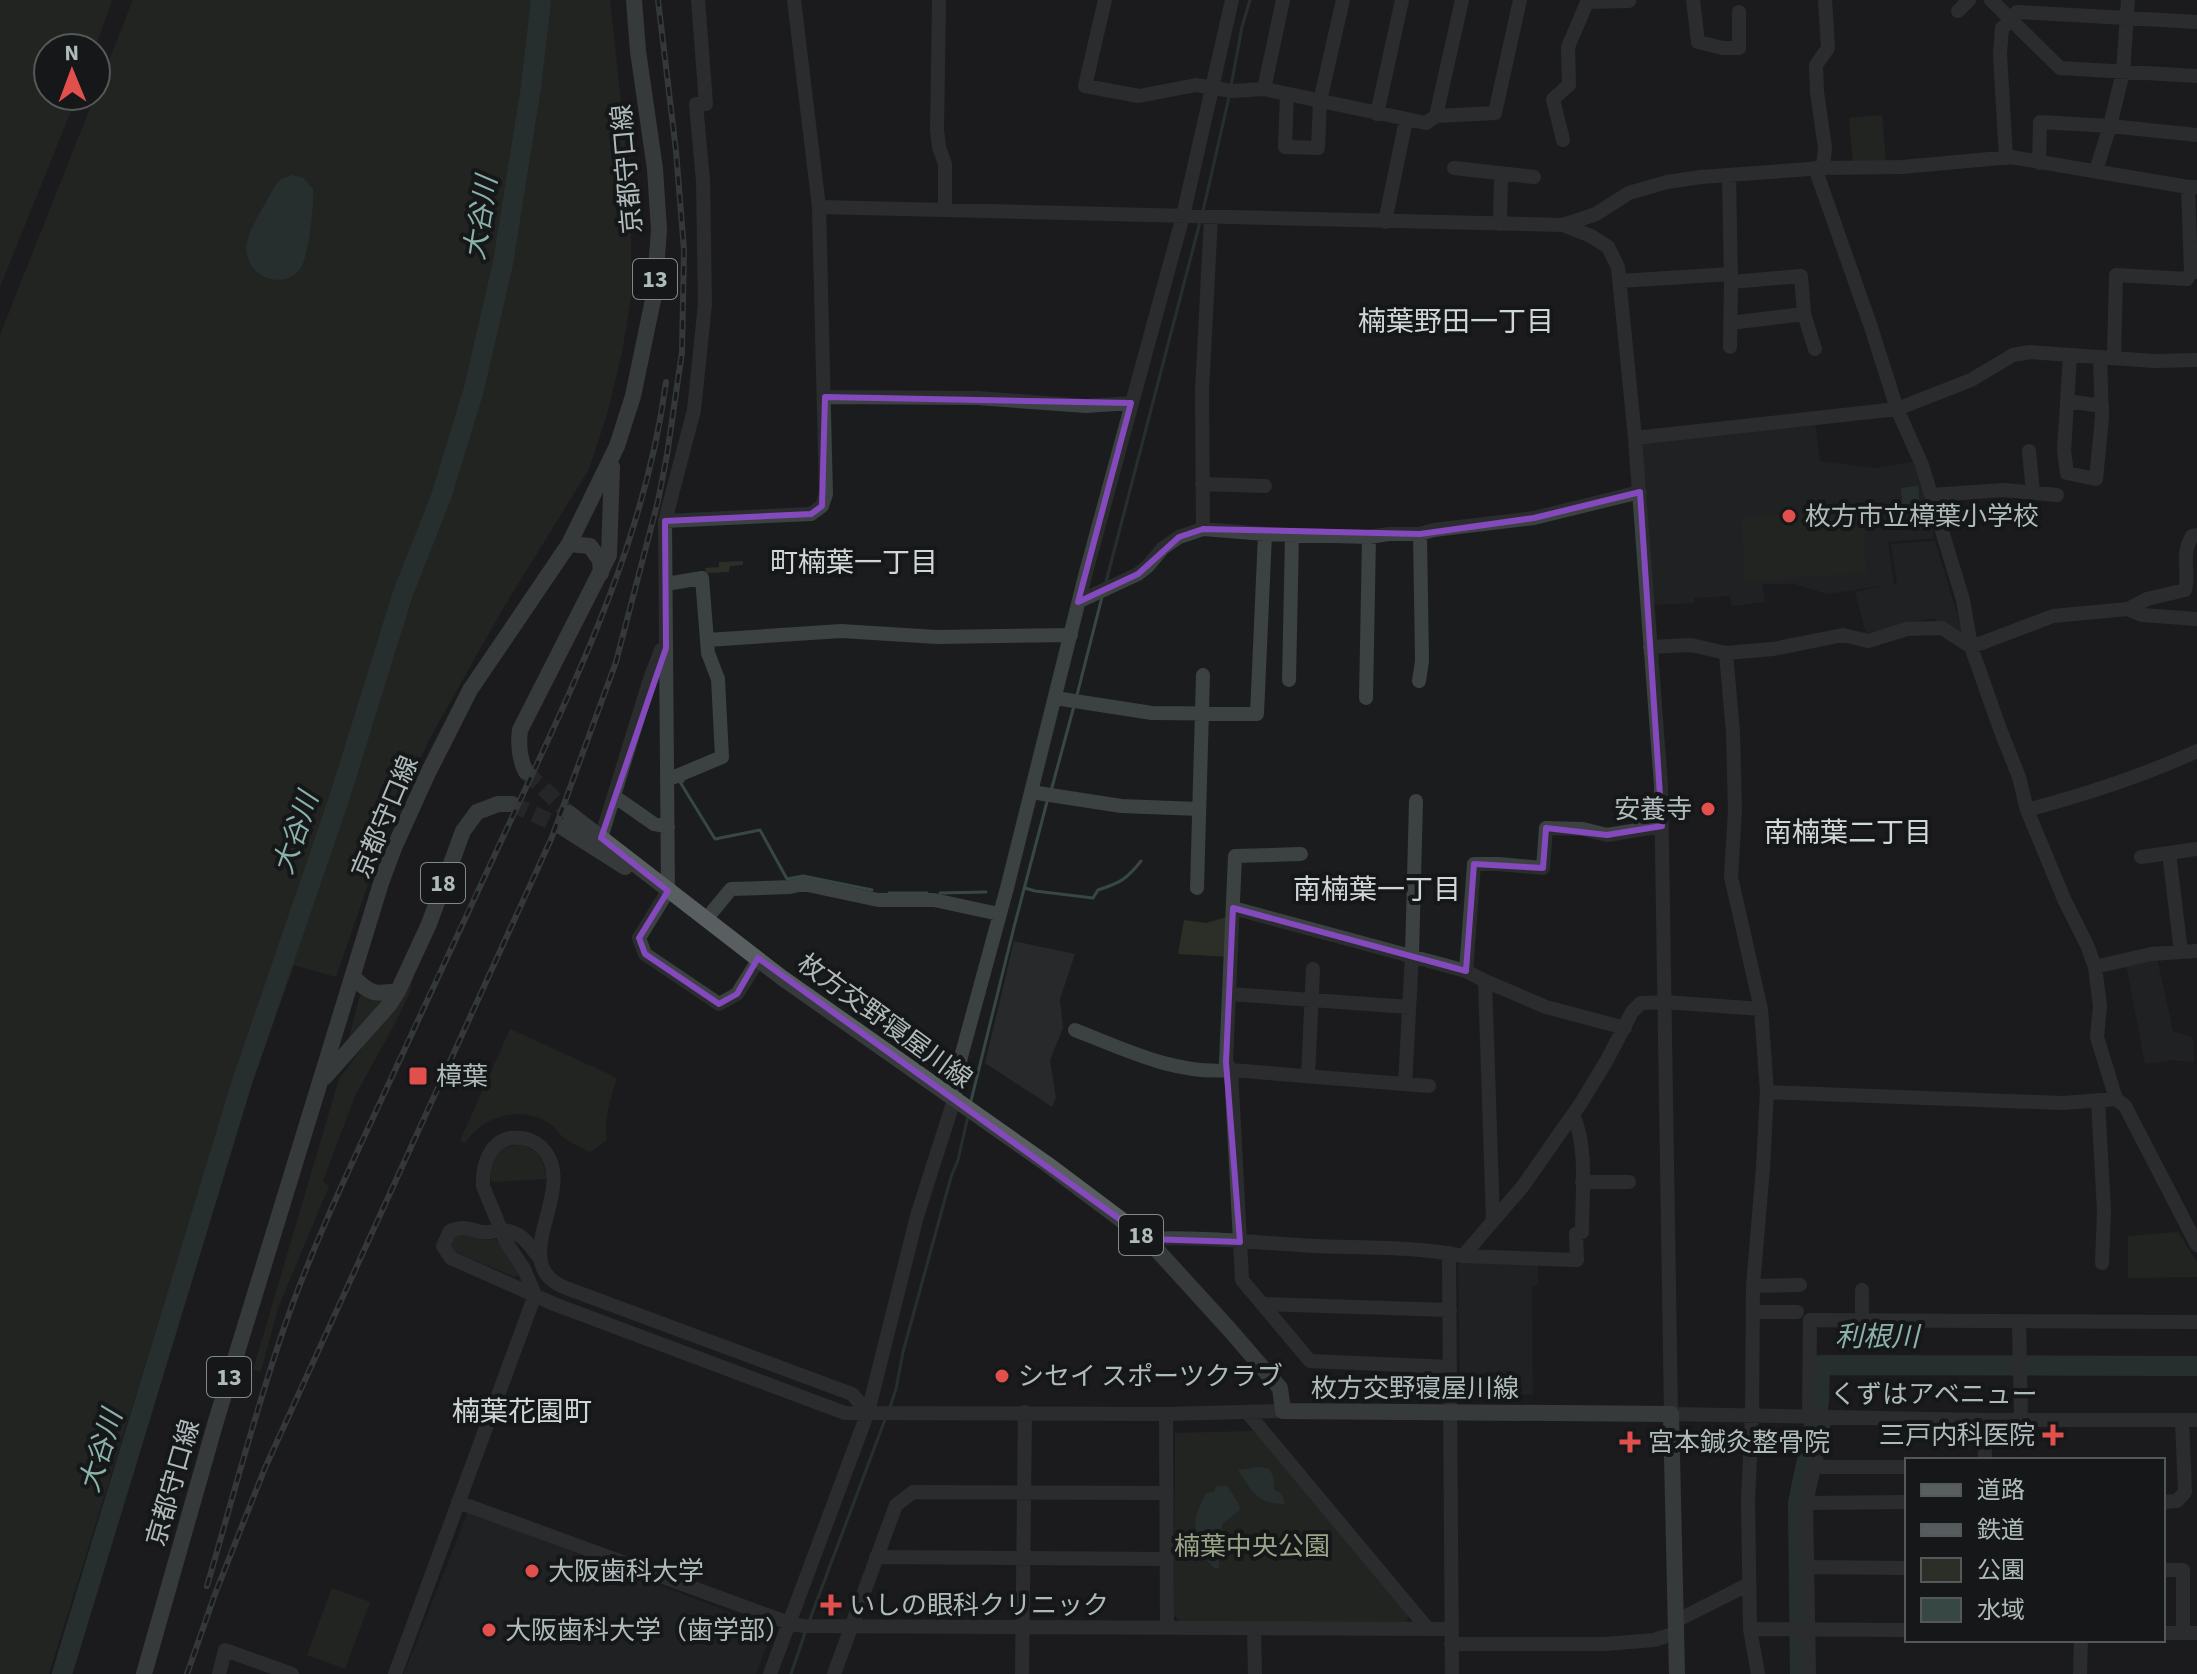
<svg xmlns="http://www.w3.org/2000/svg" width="2197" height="1674" viewBox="0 0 2197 1674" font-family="'Source Sans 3','Noto Sans JP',sans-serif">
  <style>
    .built { fill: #27292a }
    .green { fill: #2c2f27 }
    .water { fill: #374744 }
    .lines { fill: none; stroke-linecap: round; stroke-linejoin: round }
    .stream { stroke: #374744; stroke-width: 3 }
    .river { stroke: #374744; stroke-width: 20 }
    .major-tunnel { stroke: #313435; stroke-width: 16; stroke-dasharray: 16 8; stroke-linecap: butt }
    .minor { stroke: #3c4142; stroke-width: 14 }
    .major { stroke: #595f60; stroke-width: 16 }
    .rail-casing { stroke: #565c5d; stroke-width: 6 }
    .rail { stroke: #161718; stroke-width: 3; stroke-dasharray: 9; stroke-linecap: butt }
    .marked { fill: none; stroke: #8549be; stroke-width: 6; stroke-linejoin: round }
    .poi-dot { fill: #e2504e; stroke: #161718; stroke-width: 3 }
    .labels { text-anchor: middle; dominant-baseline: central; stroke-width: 8; stroke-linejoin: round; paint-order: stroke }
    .shield { fill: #161718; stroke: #818a8a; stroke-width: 2 }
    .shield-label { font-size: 24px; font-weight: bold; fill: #afbbbb }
    .street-label { font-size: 26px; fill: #afbbbb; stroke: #161718 }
    .poi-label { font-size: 26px; fill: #afbbbb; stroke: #161718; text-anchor: start }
    .park-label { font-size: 26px; fill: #99a488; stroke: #161718 }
    .water-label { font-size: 28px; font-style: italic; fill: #8ab2ab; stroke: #161718 }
    .neighbourhood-label { font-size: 28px; fill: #d0d7d8; stroke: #161718 }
  </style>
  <rect width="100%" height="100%" fill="#1b1c1d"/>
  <!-- built -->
  <path class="built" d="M1815 422 1820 461 1874 468 1913 462 1928 494 1934 538 1888 542 1894 585 1897 584 1891 544 1935 541 1963 634 1933 618 1866 633 1855 592 1886 585 1827 594 1795 584H1762L1765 602 1732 606 1730 596 1694 598V603L1654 605 1640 442Z
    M1014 941 1075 954 1060 999 1063 1028 1050 1060 1056 1098 1052 1107 985 1063Z
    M2157 959 2173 1031 2193 1038 2194 1062 2170 1060 2145 1064 2126 964Z
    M1538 1260V1285L1532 1286 1533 1395 1460 1396 1458 1262Z
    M468 1512 773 1629 756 1674H404Z"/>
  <!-- green -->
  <path class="green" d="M0 0H112L95 48H48V96H77L0 287Z
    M133 0H610L629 177 631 234V297L622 352 608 411 589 469 502 610 431 736 391 818 336 977 294 965 248 1095 230 1092 49 1674H0V335Z
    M1882 115 1886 162 1853 165 1849 118Z
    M1862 509 1866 573 1745 581 1741 517Z
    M743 561V565L730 566 729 572 706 573 705 568 719 567V562Z
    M1233 915 1231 957 1178 954 1184 920 1206 923Z
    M415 961 410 992 394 1025 355 1096 323 1181 329 1186 278 1308 261 1371 253 1370 339 1079 404 991Z
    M360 995 385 1001 347 1046Z
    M510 1029 617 1078C610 1099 604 1118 607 1140L590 1152C581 1147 570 1143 562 1136 559 1134 557 1130 554 1127 536 1111 509 1110 488 1122 479 1127 471 1133 466 1143L460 1141Z
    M518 1145C536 1147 546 1161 546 1179L492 1182C484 1163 499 1146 518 1145Z
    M459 1232 484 1240 496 1239 518 1269 519 1275 515 1277 453 1251 449 1245 450 1240Z
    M2178 1232 2197 1262V1277L2128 1278V1236Z
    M1254 1431 1411 1612 1406 1623 1180 1621 1174 1615 1175 1433Z
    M332 1588 370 1602 345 1669 307 1655Z"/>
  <!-- water -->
  <path class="water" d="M292 175 303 178 313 189C314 205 309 257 300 269 279 294 241 272 247 242 251 225 267 202 275 186L281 179Z
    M1918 486 1922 528 1905 530 1901 488Z
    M1260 1467 1269 1469 1273 1476 1274 1490 1281 1493 1285 1504C1255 1503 1254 1493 1238 1470Z
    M1216 1486H1227L1239 1504 1240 1510 1222 1524 1221 1538 1217 1547 1219 1568 1216 1569C1200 1558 1191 1529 1198 1511 1200 1505 1204 1499 1206 1493L1214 1492Z"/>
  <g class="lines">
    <!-- stream -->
    <path class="stream" d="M1231 86 1242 27 1250 0
      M1203 211 1229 97
      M1106 582 1200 222
      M1077 695 1102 597
      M683 781 680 782 715 839 760 830 787 879 803 876 872 890
      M1051 791 1074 706
      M1025 888 1035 891 1093 898 1098 890C1120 883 1127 879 1141 861
      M889 893H927
      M940 893 986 892
      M970 1105 1014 927 1048 798
      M889 1410 896 1389 903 1352 951 1177 958 1160 968 1116
      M810 1619 886 1417
      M791 1674 806 1630"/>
    <!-- river -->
    <path class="river" d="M62 1674 242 1082 339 799 403 593 441 497 474 389 503 263 531 87 541 0
      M1800 1674 1798 1503 1819 1402 1820 1365 2197 1366"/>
    <!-- major-tunnel -->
    <path class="major-tunnel" d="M526 772 569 813
      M512 804 562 827"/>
    <!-- minor -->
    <path class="minor" d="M698 0 706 104H696L703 181 705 304 694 410 665 521 668 891 639 938 645 954 719 1004 737 994 759 959
      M939 0 937 130 939 147 945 164V209
      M1105 0 1085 86 1139 96 1196 85 1232 91 1264 89 1426 123 1436 116 1495 113 1520 0
      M1693 0 1698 42 1723 48H1739V12
      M1991 0 2060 68 2197 76
      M1588 2 1629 1
      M1958 11 1969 0
      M1264 89 1283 0
      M1287 94 1285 147 1318 148 1320 101 1343 0
      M1377 114 1402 0
      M1436 116 1462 0
      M1563 140 1553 99 1569 85 1568 47 1588 0
      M2006 158 2000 54 2002 28 2011 21 2017 12 2197 22
      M2039 163 2040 122 2110 126 2197 135
      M1454 168 1534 177
      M1815 168 1871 327 1897 409 1922 465 1963 600 1971 647 2000 729 2019 777 2027 810 2064 899 2087 945 2095 967 2100 1006 2097 1037 2116 1099 2125 1106 2197 1245
      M1823 168 1825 148 1817 92 1816 65 1828 48 1825 0
      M2096 170 2110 126 2123 72 2128 0
      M1729 175 1731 282 1801 276 1804 314 1815 349
      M2188 187 2191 272
      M819 207 1563 225 1596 214 1629 193 1667 182 1701 177 1823 168 1902 167 2011 157 2188 187H2197
      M1385 222 1406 120
      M1500 224 1501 173
      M1563 225 1591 236 1608 247 1618 267 1635 438 1661 786 1671 1414 1984 1420H2197
      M1620 281 1731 274
      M1730 323 1804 314
      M1730 347 1731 282
      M2070 355 2064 451 2067 473 2096 479 2102 418 2100 357
      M2114 357 2116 275 2187 279 2191 272H2197
      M825 397 977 398 1086 406 1131 403
      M2067 401 2102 406
      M1635 438 1897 409 1971 380 2013 355 2030 352 2154 361 2197 360
      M2029 451 2033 493
      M1202 484 1265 486
      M1931 495 2004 490 2057 495
      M665 521 811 514 822 506 826 494 819 207 794 0
      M1203 529 1202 391 1211 217
      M666 584 702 578 708 653 718 679 722 757 667 780
      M1080 601 1138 574 1148 566 1163 548 1179 537 1203 529 1265 534 1369 537 1389 534H1420L1434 530 1534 518 1640 492
      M2128 609 2142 615 2197 619
      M707 640 841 631 937 637 1071 635
      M1650 647 1691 645 1726 653 1773 649 1843 635 1868 641 1907 629 1942 628 1971 647
      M1971 647 2053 616 2128 609 2147 599 2185 590C2190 572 2180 556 2192 536L2197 535
      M1726 653 1733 733 1735 810 1731 877 1761 1009 1767 1092 1763 1168 1753 1286 1752 1416 1748 1500 1750 1629 1758 1674
      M1289 680 1292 535
      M1419 681 1422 661 1420 534
      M1055 698 1152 713 1257 714 1265 534
      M1366 698 1369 537
      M1031 792 1121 806 1199 809
      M614 796 654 824 668 827
      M2027 810C2087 794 2141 777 2197 751
      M601 838 650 679 661 650 666 648
      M2169 853 2181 952
      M1301 854 1235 856 1226 1062 1231 1070 1242 1280 1310 1361 1450 1367
      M2141 857 2197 849
      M1197 888 1203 675
      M1233 908 1466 971 1485 981 1546 1007 1625 1028
      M707 918 731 889 790 887 803 884 878 900H934L999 914
      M2095 967 2151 954 2197 951
      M1466 971 1474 864H1499L1543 868 1546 828 1583 829 1607 835 1662 826
      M1485 981 1493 1220
      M1229 994 1409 1007
      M1075 1030C1126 1050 1176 1075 1231 1070L1429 1086
      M1308 1076 1313 969
      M1405 1084 1412 955 1416 801
      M1767 1092 2063 1103 2116 1099
      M2098 1100 2104 1211 2102 1263
      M1582 1182H1629
      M1147 1239C1202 1236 1258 1243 1314 1246 1363 1248 1415 1246 1463 1256L1523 1186 1581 1103 1607 1060 1632 1012 1641 1003 1665 1002 1761 1009
      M1449 1253 1452 1674
      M1463 1256 1577 1260 1576 1234 1582 1232C1582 1196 1588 1146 1573 1115
      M540 1259C529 1244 521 1230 500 1230 494 1231 488 1233 481 1232 469 1229 463 1225 450 1231L443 1246 451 1258 554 1304 845 1413 1166 1414 1283 1411
      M1753 1286 1800 1285
      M1264 1304 1450 1310
      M1753 1312H1797
      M1862 1320V1290
      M2019 1321 2021 1419
      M1247 1412 1428 1629
      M1166 1414 1167 1627
      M1809 1417 1810 1320 2197 1322
      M1984 1420 1985 1460
      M1814 1467H1907
      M458 1502 789 1623 803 1626 1451 1629
      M2163 1502 2177 1501 2185 1492 2182 1420
      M1806 1503 1907 1502
      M876 1557 1167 1559
      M1807 1567 1907 1568
      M2163 1570H2183V1633
      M1676 1621 1749 1584
      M1254 1628 1255 1674
      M1750 1629 1907 1630
      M2163 1633H2197
      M1451 1644H1605L1654 1640 1676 1633
      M219 1674 225 1650 292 1674
      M395 1674 535 1295 524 1269 506 1242 483 1186C482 1166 489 1142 511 1138 522 1137 532 1139 540 1146 584 1186 501 1263 566 1288L852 1394 868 1412
      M770 1674 868 1412 917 1216 954 1100 961 1057 1007 888 1086 572 1183 216 1232 0
      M834 1674 896 1505 913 1492 1166 1493
      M1022 1674 1025 1412
      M1809 1674 1806 1503 1825 1418
      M2080 1674 2081 1640"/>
    <!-- major -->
    <path class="major" d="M569 544 590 546 600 560 601 573
      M526 772C519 758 518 745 520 730L609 555 612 467
      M569 813 781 977 1047 1164 1147 1239 1229 1329 1280 1388 1283 1411 1671 1414 1677 1674
      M562 827 625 867
      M353 977C370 994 375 995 398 991
      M325 1077 389 1005 398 991 429 924 463 831 477 812 498 804H512
      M144 1674 216 1421 381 883 394 848 427 775 470 690 569 544 617 446 633 396 654 295 659 230 655 169 638 51 634 0"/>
    <!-- rail casing -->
    <g class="rail-casing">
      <path id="rail" d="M207 1586C232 1501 254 1415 283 1331 309 1255 343 1182 377 1109 423 1009 469 909 516 809 580 672 646 534 666 382
        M187 1674 215 1594 265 1468 552 837 616 662 658 501 667 455 682 352 684 250 676 151 658 0"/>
    </g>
    <!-- rail -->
    <use href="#rail" class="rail"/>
  </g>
  <!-- marked area -->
  <path d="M0 0H2197V1674H0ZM825 397 1131 403 1078 602 1138 574 1179 537 1203 529 1420 534 1534 518 1640 492 1662 826 1607 835 1546 828 1543 868 1474 864 1466 971 1233 908 1226 1062 1240 1242 1147 1239 758 958 737 994 719 1004 645 954 639 938 668 891 601 838 666 648 665 521 811 514 822 506Z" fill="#1b1c1d" fill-opacity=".55" fill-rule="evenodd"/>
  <path class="marked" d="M825 397 1131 403 1078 602 1138 574 1179 537 1203 529 1420 534 1534 518 1640 492 1662 826 1607 835 1546 828 1543 868 1474 864 1466 971 1233 908 1226 1062 1240 1242 1147 1239 758 958 737 994 719 1004 645 954 639 938 668 891 601 838 666 648 665 521 811 514 822 506Z"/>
  <!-- markers -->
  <g class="poi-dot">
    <circle cx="1789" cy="516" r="8"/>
    <circle cx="1708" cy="809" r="8"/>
    <rect x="408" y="1066" width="20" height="20" rx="4"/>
    <circle cx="1002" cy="1376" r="8"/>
    <path d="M2049 1423h8v8h8v8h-8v8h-8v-8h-8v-8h8z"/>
    <path d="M1626 1430h8v8h8v8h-8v8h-8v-8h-8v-8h8z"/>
    <circle cx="532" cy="1571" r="8"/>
    <path d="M827 1593h8v8h8v8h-8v8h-8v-8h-8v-8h8z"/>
    <circle cx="489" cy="1630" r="8"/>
  </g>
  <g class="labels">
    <!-- shield labels -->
    <g class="shield">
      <rect x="633" y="259" width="44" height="40" rx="6"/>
      <rect x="421" y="863" width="44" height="40" rx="6"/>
      <rect x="1119" y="1215" width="44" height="40" rx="6"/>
      <rect x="207" y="1357" width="44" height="40" rx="6"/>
    </g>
    <g class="shield-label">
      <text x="655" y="279">13</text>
      <text x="443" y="883">18</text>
      <text x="1141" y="1235">18</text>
      <text x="229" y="1377">13</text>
    </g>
    <!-- street labels -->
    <g class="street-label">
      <text transform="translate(627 169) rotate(-95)">京都守口線</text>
      <text transform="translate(385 817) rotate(-67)">京都守口線</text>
      <text transform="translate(885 1021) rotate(36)">枚方交野寝屋川線</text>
      <text x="1415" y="1388">枚方交野寝屋川線</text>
      <text x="1934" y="1394">くずはアベニュー</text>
      <text transform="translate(173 1483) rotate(-74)">京都守口線</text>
    </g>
    <!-- poi labels -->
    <g class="poi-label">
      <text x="1805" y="516">枚方市立樟葉小学校</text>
      <text x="1692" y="809" text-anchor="end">安養寺</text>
      <text x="436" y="1076">樟葉</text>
      <text x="1018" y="1376">シセイ スポーツクラブ</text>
      <text x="2035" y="1435" text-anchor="end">三戸内科医院</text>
      <text x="1648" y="1442">宮本鍼灸整骨院</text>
      <text x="548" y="1571">大阪歯科大学</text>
      <text x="849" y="1605">いしの眼科クリニック</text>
      <text x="505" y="1630">大阪歯科大学（歯学部）</text>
    </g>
    <!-- park labels -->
    <g class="park-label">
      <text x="1252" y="1546">楠葉中央公園</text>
    </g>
    <!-- water labels -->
    <g class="water-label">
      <text transform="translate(481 218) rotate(-81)">大谷川</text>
      <text transform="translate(296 833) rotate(-71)">大谷川</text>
      <text x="1877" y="1337">利根川</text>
      <text transform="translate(101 1451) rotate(-73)">大谷川</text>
    </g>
    <!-- neighbourhood labels -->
    <g class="neighbourhood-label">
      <text x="1456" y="322">楠葉野田一丁目</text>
      <text x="854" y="563">町楠葉一丁目</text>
      <text x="1848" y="833">南楠葉二丁目</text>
      <text x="1377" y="890">南楠葉一丁目</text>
      <text x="522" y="1412">楠葉花園町</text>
    </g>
  </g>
  <!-- legend -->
  <rect x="1905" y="1458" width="260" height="184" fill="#161718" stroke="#535959" stroke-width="2"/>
  <rect x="1921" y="1484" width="40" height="12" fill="#595f60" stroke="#535959" stroke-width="2"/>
  <text x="1977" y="1498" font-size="24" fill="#afbbbb">道路</text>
  <rect x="1921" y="1524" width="40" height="12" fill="#565c5d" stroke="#535959" stroke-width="2"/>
  <text x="1977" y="1538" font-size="24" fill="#afbbbb">鉄道</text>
  <rect x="1921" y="1558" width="40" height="24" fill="#2c2f27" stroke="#535959" stroke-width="2"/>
  <text x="1977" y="1578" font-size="24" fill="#afbbbb">公園</text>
  <rect x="1921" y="1598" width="40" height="24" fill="#374744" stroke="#535959" stroke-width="2"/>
  <text x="1977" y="1618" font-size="24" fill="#afbbbb">水域</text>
  <!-- north arrow -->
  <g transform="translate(72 72) rotate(359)"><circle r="38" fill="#161718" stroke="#535959" stroke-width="2"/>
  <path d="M0-6L14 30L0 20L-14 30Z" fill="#e2504e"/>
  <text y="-12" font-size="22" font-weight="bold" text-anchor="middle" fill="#afbbbb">N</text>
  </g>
</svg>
